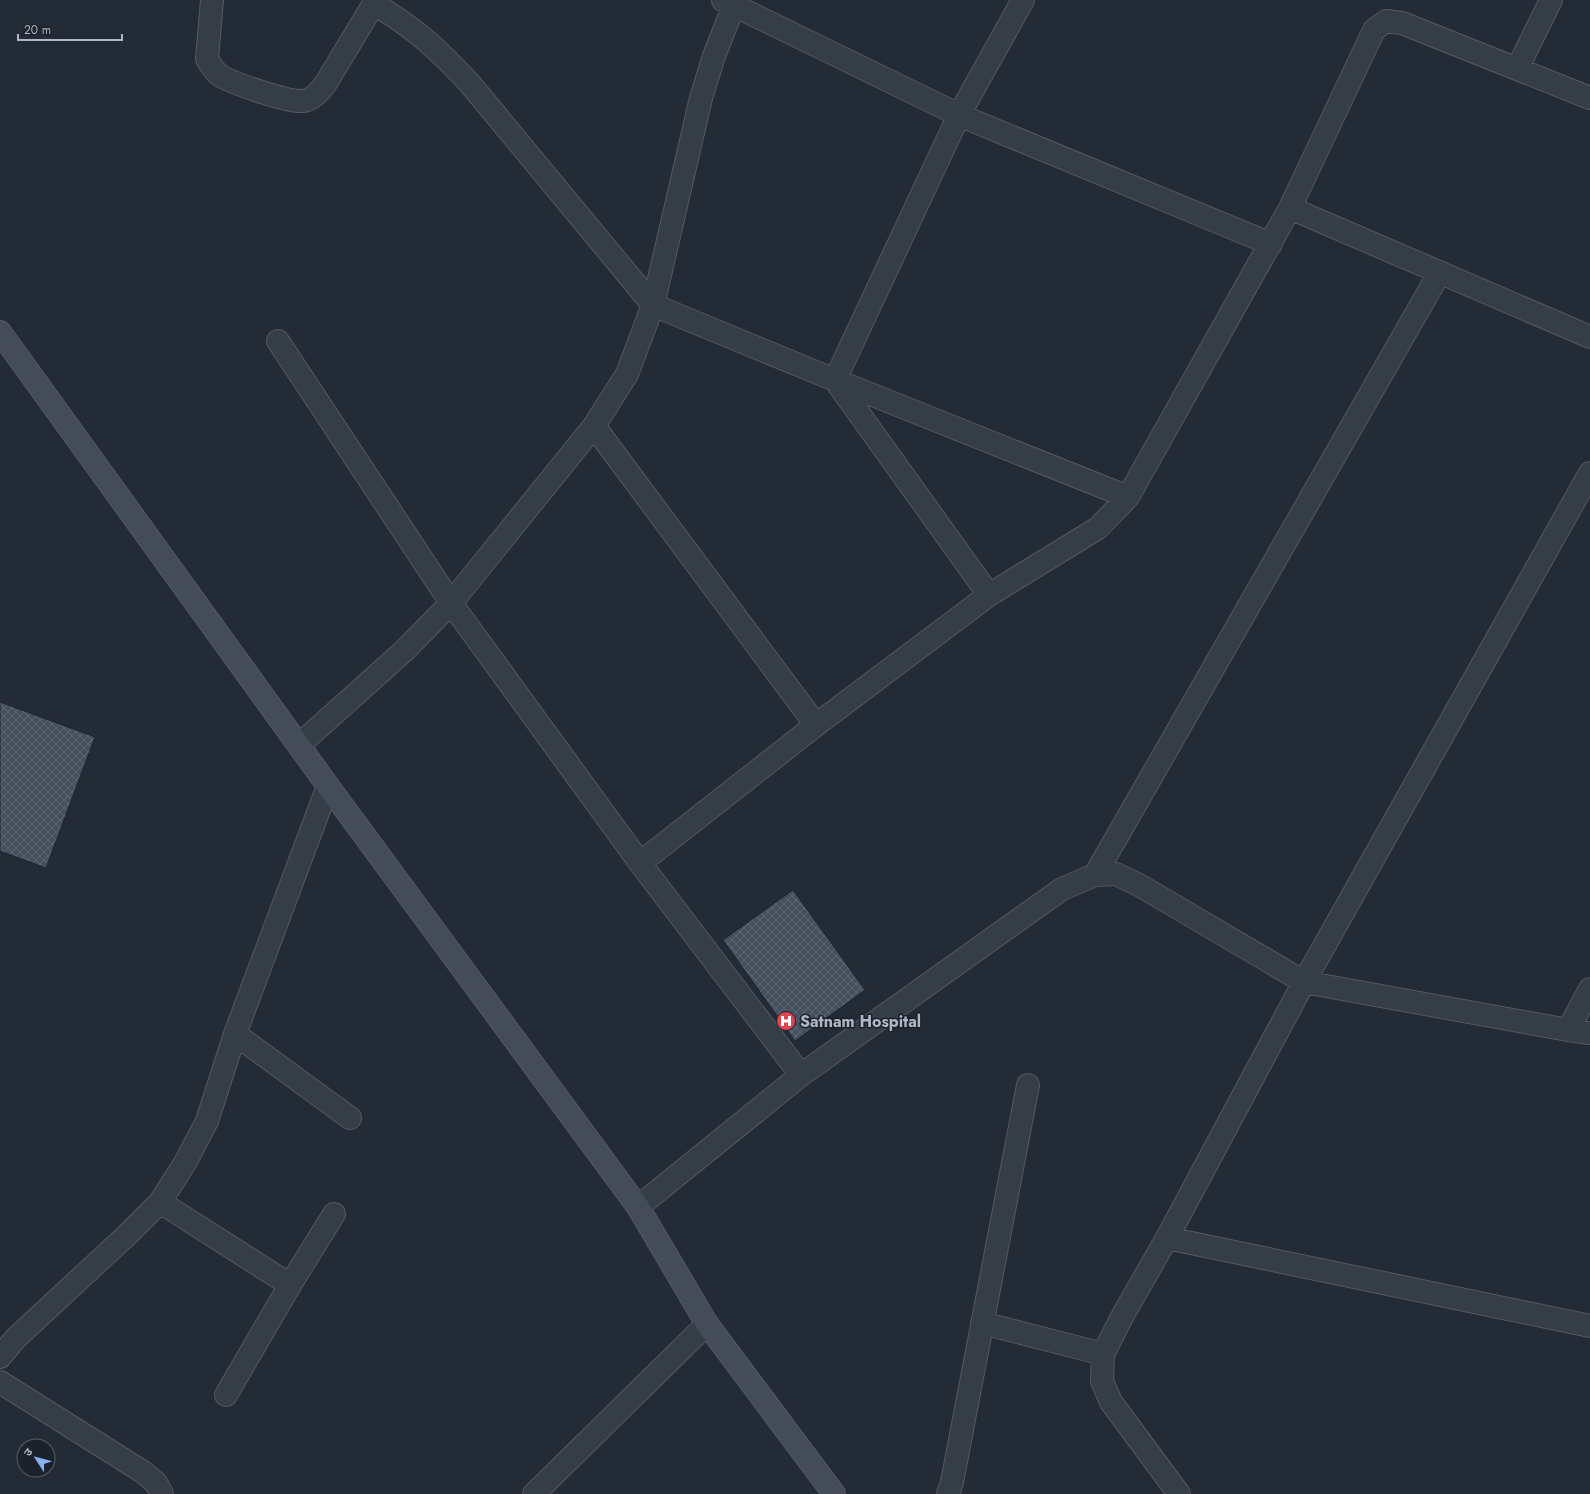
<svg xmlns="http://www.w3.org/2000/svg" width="1590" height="1494" viewBox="0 0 1590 1494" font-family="Jost,'Noto Sans Devanagari',sans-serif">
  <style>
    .building { fill: url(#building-cross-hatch); stroke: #1d242e }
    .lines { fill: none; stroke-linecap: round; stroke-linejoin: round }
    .minor-casing { stroke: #535a65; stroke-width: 24 }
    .secondary-casing { stroke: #535a65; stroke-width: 24 }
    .minor { stroke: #353d47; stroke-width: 22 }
    .secondary { stroke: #444c5a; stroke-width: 22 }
    .labels { text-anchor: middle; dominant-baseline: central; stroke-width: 3; stroke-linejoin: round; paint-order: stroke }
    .poi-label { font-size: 16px; font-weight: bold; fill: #b0b7c4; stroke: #1b222c; text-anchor: start }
  </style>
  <defs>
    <pattern id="building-cross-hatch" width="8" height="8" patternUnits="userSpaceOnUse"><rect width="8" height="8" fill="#45505e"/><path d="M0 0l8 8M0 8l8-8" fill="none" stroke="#5d6773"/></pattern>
  </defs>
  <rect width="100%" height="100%" fill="#222b36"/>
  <!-- building -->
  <path class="building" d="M0 702 95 737 46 868 0 851Z
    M793 890 865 990 795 1041 723 940Z"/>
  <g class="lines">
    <!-- minor casing -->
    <g class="minor-casing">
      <path id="minor" d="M212 0 207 59C210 64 214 70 218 74 230 83 288 102 302 101 312 101 321 90 326 83L376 0
        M723 0 959 115 1271 244
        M374 4C414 27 440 51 471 85L653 305 835 380 1128 497 1290 208 1374 30 1386 21 1402 23 1590 98
        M1517 69 1551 0
        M1290 208 1590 337
        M278 341 451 603 640 863 801 1075
        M594 426 816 725
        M989 595 835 380 959 115 1023 0
        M299 745 405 650 451 603 594 426 627 374 653 305 701 98 714 56 736 0
        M640 863 816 725 989 595 1098 528 1128 497
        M1095 875 1440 272
        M1568 1030 1590 989
        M235 1034 350 1118
        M160 1202 290 1285
        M638 1207 801 1075 1062 889 1095 875 1116 874 1139 885 1304 982 1568 1030 1590 1033
        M1167 1238 1590 1326
        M982 1323 1103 1354
        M0 1357 16 1338 127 1235 160 1202 185 1163 207 1121 235 1034 328 786
        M0 1382 143 1472 156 1483 162 1494
        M226 1395 290 1285 334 1214
        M534 1494 707 1324
        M948 1494 952 1482 1028 1085
        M1179 1494 1111 1402 1102 1381 1103 1354 1123 1315 1167 1238 1304 982 1590 473"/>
    </g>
    <!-- secondary casing -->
    <g class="secondary-casing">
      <path id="secondary" d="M0 332 328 786 638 1207 707 1324 834 1494"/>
    </g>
    <!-- minor -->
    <use href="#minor" class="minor"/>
    <!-- secondary -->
    <use href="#secondary" class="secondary"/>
  </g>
  <!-- icons -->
  <defs>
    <g id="hospital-disc" transform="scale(1)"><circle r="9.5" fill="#e0444e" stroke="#1b222c"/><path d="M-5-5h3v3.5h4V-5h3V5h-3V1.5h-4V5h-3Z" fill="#fff"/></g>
  </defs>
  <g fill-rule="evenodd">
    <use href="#hospital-disc" x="786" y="1021"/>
  </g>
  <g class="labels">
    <!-- poi labels -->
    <g class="poi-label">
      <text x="800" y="1021">Satnam Hospital</text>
    </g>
  </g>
  <!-- north arrow -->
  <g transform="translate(36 1458) rotate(306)"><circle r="19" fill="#1b222c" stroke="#575e69"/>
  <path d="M0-3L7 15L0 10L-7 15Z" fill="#88b0f0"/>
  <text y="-6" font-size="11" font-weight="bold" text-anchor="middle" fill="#b0b7c4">उ</text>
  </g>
  <!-- scale -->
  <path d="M18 34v6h104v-6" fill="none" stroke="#b0b7c4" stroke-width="2"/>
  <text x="24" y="34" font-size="12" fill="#b0b7c4" stroke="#1b222c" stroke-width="3" paint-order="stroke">20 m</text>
</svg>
